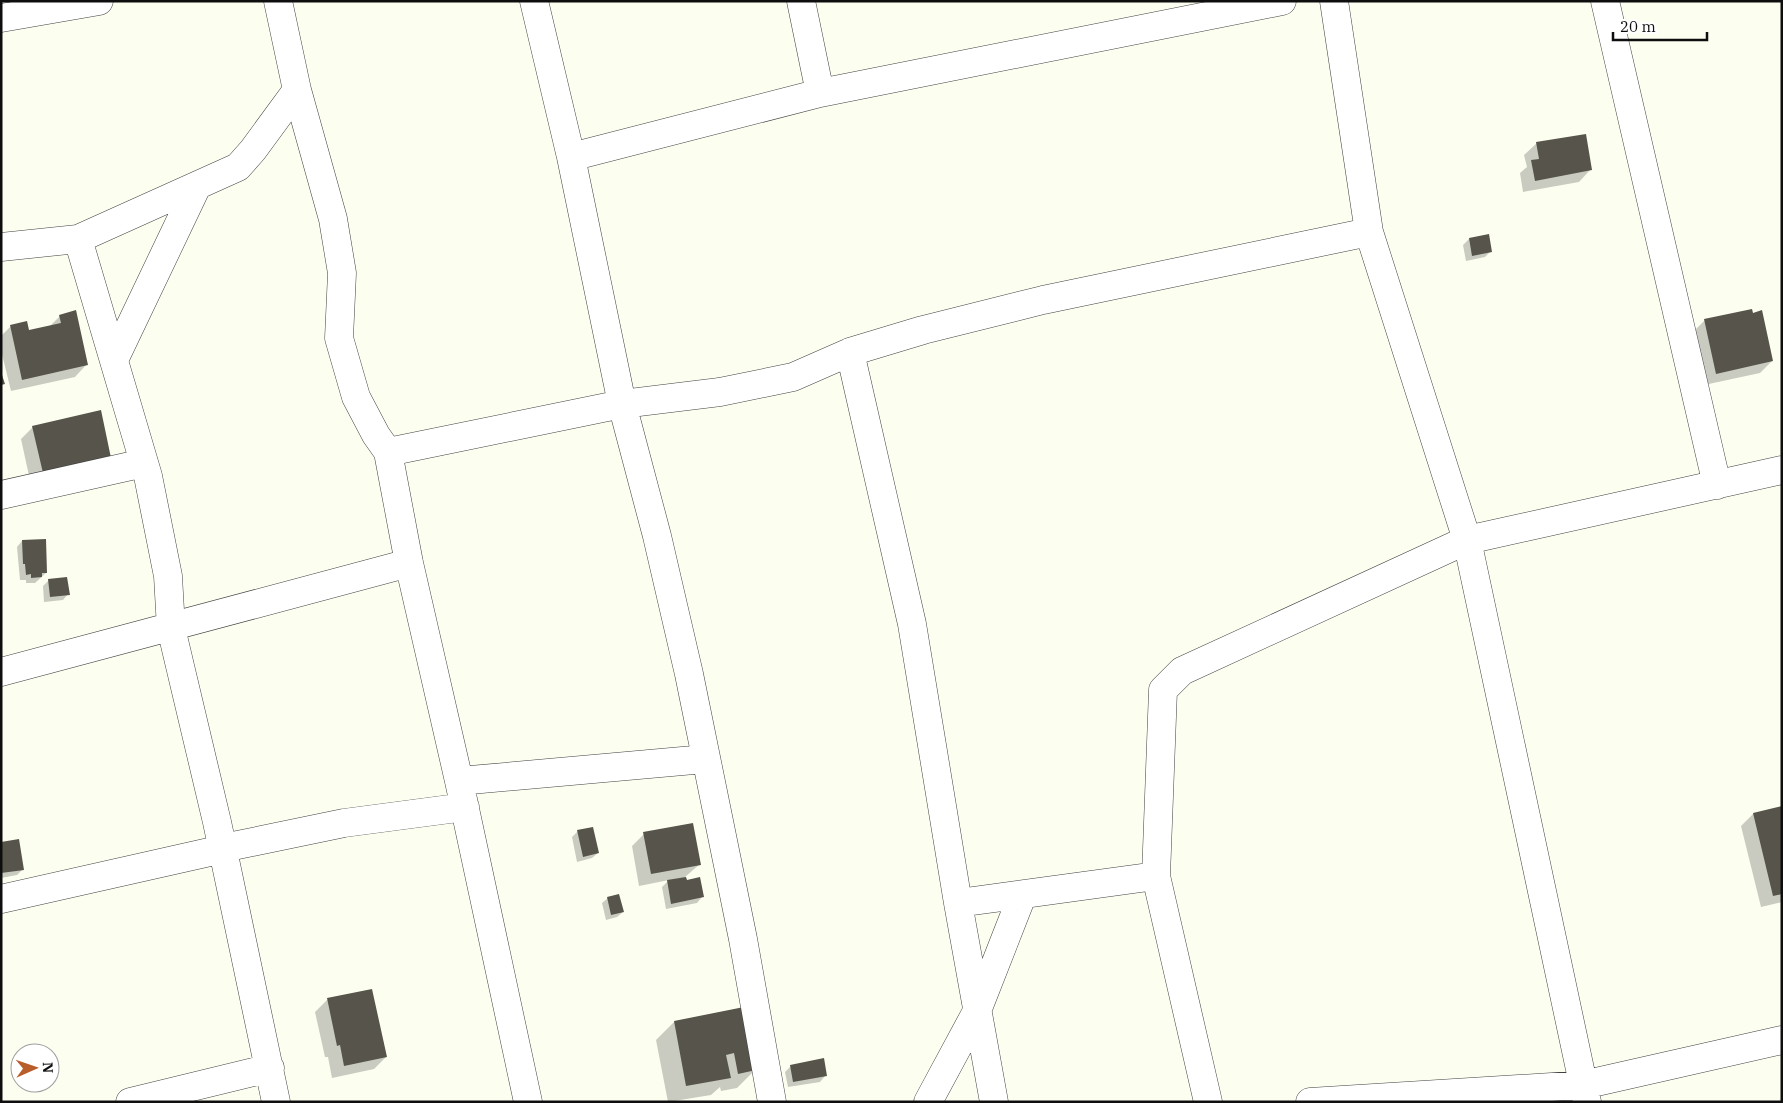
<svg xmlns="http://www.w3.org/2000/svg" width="1783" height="1103" viewBox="0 0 1783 1103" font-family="'IBM Plex Serif',serif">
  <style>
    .shadow { fill: #0003 }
    .building { fill: #57544b }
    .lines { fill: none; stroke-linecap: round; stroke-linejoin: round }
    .minor-casing { stroke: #414141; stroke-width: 29 }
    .minor { stroke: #fff; stroke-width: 28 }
  </style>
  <rect width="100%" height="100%" fill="#fcfef0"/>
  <!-- shadow -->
  <path class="shadow" d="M1537 143 1591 169 1579 182 1523 192 1520 173 1527 167 1524 155Z
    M1488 236 1490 252 1485 257 1466 261 1463 245 1469 239Z
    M60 316 87 364 75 377 11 391 1 350V336L11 326 28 331 49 327Z
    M1705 320 1772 361 1760 373 1704 385 1693 332Z
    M100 412 31 485 21 439 33 427Z
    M22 541 46 573 35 583H26V580H20L17 547Z
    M49 580 68 594 63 600 44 602 43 586Z
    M1782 807V902L1761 907 1741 826 1753 814Z
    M578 831 598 853 592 858 577 862 572 837Z
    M644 834 700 864 685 877 686 881 702 897 697 903 666 909 662 887 669 880 639 886 632 846Z
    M1 843 23 869 17 875 1 878Z
    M608 898 623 912 617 917 606 920 602 903Z
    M371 990 386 1057 374 1069 332 1078 328 1057H325L315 1012 327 1000Z
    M743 1009 755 1070 737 1088 721 1091 720 1087 711 1095 668 1102 656 1040 674 1022Z
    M791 1066 825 1076 820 1082 788 1087 785 1072Z"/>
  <!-- building -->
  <path class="building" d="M1586 134 1592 170 1535 181 1531 160 1539 159 1536 142Z
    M1489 234 1492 252 1472 256 1469 238Z
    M1752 309 1753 313 1762 310 1773 361 1716 374 1704 319Z
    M76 310 88 365 22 380 10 325 27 321 29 330 61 323 59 315Z
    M1 372 5 384 1 385Z
    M101 410 111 458 43 473 32 426Z
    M46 539 47 573H42V577L31 578V574L26 575 25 564H23L22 540Z
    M67 577 70 595 50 597 48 579Z
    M1782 806V894L1773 896 1753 813Z
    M693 823 701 865 651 874 643 832Z
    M593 827 599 853 583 857 577 830Z
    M19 839 24 870 1 873V842Z
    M686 877 687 880 700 877 704 897 671 904 667 880Z
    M619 894 624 912 611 915 607 897Z
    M372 989 387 1057 344 1066 340 1045 337 1046 327 998Z
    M744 1007 756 1070 738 1074 734 1053 726 1055 731 1078 686 1086 674 1021Z
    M824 1058 827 1076 793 1082 790 1065Z"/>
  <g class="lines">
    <!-- minor casing -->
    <g class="minor-casing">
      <path id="minor" d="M278 1 297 90 333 219 342 273 339 338 356 397 376 435 388 452 409 563 459 781 528 1102
        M534 1 571 157 622 404 657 536 689 674 743 939 772 1102
        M801 1 820 93
        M1334 1 1369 232 1467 540 1587 1102
        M1605 1 1717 485
        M1 18 99 1
        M571 157 820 93 1282 1
        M78 239 148 476 168 576 171 628 217 822 276 1102
        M1 247 78 239 238 167 253 150 297 90
        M850 352 912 624 958 903 994 1102
        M114 360 197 186
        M388 452 622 404 720 392 793 377 850 352 923 330 1043 300 1369 232
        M1 495 144 463
        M1 672 409 563
        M459 781 705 759
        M223 848 344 823 465 807
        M1 899 223 849
        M958 903 1156 876
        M130 1102 270 1068
        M928 1102 977 1011 1022 896
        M1208 1102 1156 876 1163 690 1182 671 1467 540 1782 470
        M1310 1102 1583 1085 1782 1040"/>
    </g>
    <!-- minor -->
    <use href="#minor" class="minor"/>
  </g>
  <!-- border -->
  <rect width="1783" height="1103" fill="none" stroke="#0e0e0e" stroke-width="5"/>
  <!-- north arrow -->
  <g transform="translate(35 1068) rotate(88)"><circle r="24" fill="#ffffff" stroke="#9f9f9f"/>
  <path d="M0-4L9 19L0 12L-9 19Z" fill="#b95d2b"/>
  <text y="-8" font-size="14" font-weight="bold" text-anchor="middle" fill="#0e0e0e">N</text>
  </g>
  <!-- scale -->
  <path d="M1613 32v8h94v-8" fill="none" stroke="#0e0e0e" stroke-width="2.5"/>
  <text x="1620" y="32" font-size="15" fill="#0e0e0e" stroke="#ffffff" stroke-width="4" paint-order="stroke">20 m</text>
</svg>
